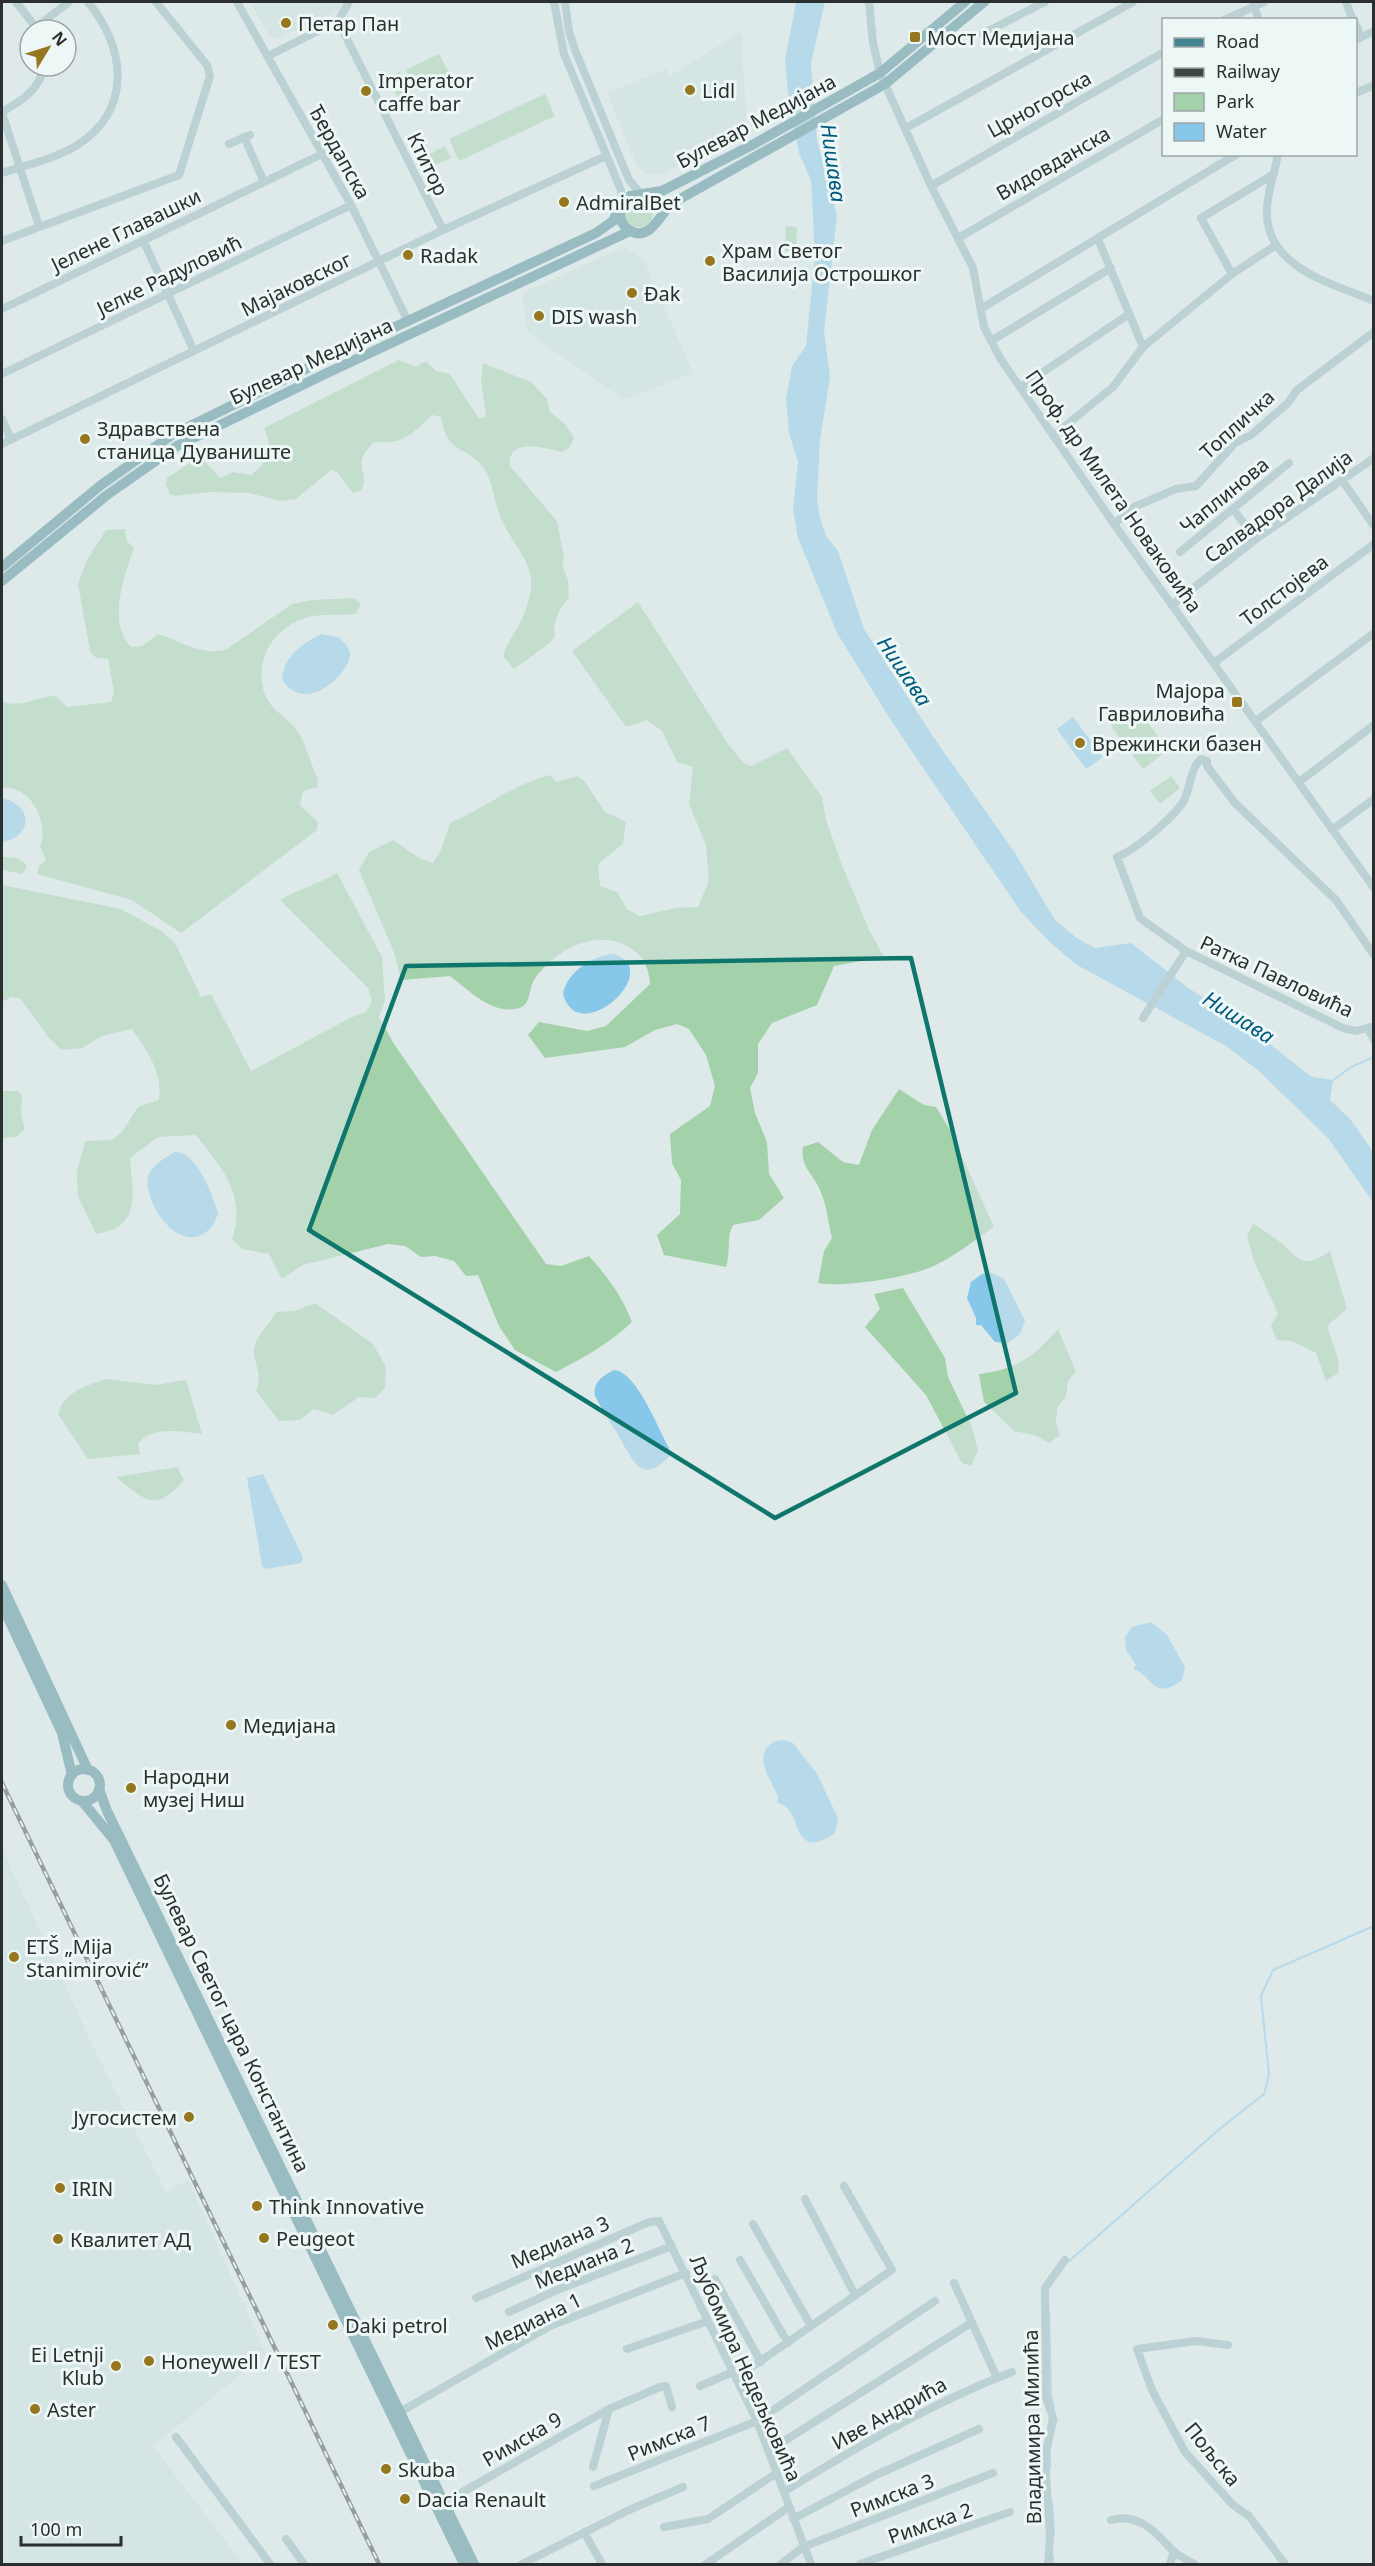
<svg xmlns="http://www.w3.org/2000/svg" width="1375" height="2566" viewBox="0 0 1375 2566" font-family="'Noto Sans',sans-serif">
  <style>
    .built { fill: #cbdfdd }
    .green { fill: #a2d1aa }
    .water { fill: #86c7ea }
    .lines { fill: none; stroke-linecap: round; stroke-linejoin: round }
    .stream { stroke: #86c7ea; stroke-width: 2 }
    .minor { stroke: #92b3ba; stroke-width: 8 }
    .major { stroke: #438592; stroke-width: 10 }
    .rail-casing { stroke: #3f4444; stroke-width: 4.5 }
    .rail { stroke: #ecf7f6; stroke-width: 2; stroke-dasharray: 7; stroke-linecap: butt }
    .marked { fill: none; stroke: #0f766e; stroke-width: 4.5; stroke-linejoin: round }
    .poi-dot { fill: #96761e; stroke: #ecf7f6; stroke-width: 2 }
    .labels { text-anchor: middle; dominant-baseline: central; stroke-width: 6; stroke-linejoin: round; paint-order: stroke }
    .poi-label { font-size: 20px; fill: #2b2f2f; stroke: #ecf7f6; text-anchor: start }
    .street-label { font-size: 20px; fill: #2b2f2f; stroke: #ecf7f6 }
    .water-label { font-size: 21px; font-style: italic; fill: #00597b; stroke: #ecf7f6 }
  </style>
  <rect width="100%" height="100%" fill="#deeae9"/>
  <!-- built -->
  <path class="built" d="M250 2H343L339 10 276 39 270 37Z
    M741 32 747 129 661 175 645 173 637 166 607 93 667 69 670 76Z
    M624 247 643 258 693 373 624 400 527 332 522 293Z
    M2 1849 100 2061 166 2192 188 2180 266 2354 153 2446 243 2564H2Z"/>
  <!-- green -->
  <path class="green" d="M439 54 450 75 416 91 406 70Z
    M400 72 410 94 399 100 388 77Z
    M545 94 555 116 459 161 449 139Z
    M445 146 451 158 428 168 423 157Z
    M625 213a14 14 0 1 1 28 0a14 14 0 1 1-28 0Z
    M786 226 797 227 796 252 785 251Z
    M399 360 416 367 426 361 436 371 450 374 479 419 486 416 481 379 483 363 531 382 547 399 550 412 565 424 574 438 570 447 562 452C545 448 507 437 510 466L557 521 564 557 562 566 568 580 569 597 559 611 554 625 555 635 550 643 514 669 503 656C507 642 516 632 522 619 544 569 522 561 501 519 495 505 492 477 483 467 464 444 447 455 441 417L433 415C409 435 407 444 374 442 349 466 371 471 361 491L353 493 337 472 331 470 296 499 280 501 249 493 209 492 175 496 170 494 166 484 167 478 200 456 220 478 233 472 251 475C268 461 274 450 264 428Z
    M125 529 127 541 134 548C124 576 107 623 131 647L142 646 158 634C181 641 203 657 227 649L292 604 312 600 354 598 361 604 356 614C341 616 320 613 305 618 272 629 253 662 265 695 271 710 287 717 296 729 306 743 311 765 318 780L317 787 303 791 300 805 318 822 317 830 181 933 132 900 37 874 39 866 46 860 40 846C50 823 30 784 2 788V702C26 708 32 697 56 696L67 707 111 702 114 691 108 659 96 658 90 651 78 584 87 560 106 530Z
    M638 602 728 744 744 763 751 766 787 748 822 797 826 820 842 865 869 930 884 957 834 966 817 1005 772 1023 758 1044V1073L750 1088 755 1113 767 1142 769 1174 784 1198 759 1220 733 1225C726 1237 731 1252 726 1267L664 1255 657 1235 680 1214 681 1180 672 1163 670 1134 710 1106 715 1086 706 1055 689 1029 677 1024 655 1030 625 1047 545 1058 528 1035 539 1022 587 1031 606 1026 650 984C649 970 645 957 632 949 599 927 558 948 536 977 527 988 533 1007 515 1009 490 1013 469 990 450 976L401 980 394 952 359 870 369 852 393 840 419 858 433 863 441 850 450 823C484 809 513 784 550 775L556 782 577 776 585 782 605 812 626 822 623 844 598 864 600 886 617 892 627 909 640 916 676 908 698 907 709 881 706 845 689 804 693 767 677 762 662 731 647 720 626 727 572 651Z
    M1136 707 1168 750 1143 769 1111 726Z
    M1171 776 1180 788 1160 804 1150 791Z
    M2 857C12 857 21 857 27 866L22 874 2 870Z
    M337 873 382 957 385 1001 379 1017 394 1044 546 1264 561 1266 589 1256C607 1276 622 1296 632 1322 609 1344 584 1357 556 1372L515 1350 499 1326 478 1275 466 1276 454 1261 435 1256 421 1257 405 1246 388 1244 303 1265 282 1279 269 1254 242 1249 232 1239C247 1196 222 1168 196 1135L158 1137 130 1158C132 1193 143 1227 96 1234L78 1196 77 1173 85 1141 112 1140 122 1132 138 1107 159 1100C163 1072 147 1051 132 1029L102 1036 82 1048 62 1050 49 1038 20 998 11 997 2 1002V885L121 909 161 931 175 943 201 997 211 994 251 1071 350 1018 366 1012 372 1002 368 988 280 900C298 889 319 884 337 873Z
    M899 1089 924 1105 936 1107 950 1130 994 1227C975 1240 956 1255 936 1265 913 1277 843 1288 818 1283L824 1251 832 1238C828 1223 827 1205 820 1190 813 1173 800 1167 803 1147L818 1142 843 1162 859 1165 872 1130Z
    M2 1091H17L22 1095 21 1115 25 1129 16 1137 2 1138Z
    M1253 1223C1261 1229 1271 1235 1280 1242 1301 1260 1302 1270 1330 1251L1347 1309 1328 1325C1329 1343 1342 1355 1338 1373L1326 1381 1316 1353 1292 1341 1277 1340 1271 1326 1278 1313 1254 1261 1247 1237Z
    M903 1288 945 1358 948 1377 972 1427 978 1451 971 1466 962 1463 926 1395 865 1327 880 1309 874 1294Z
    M315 1303 373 1344 386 1367 385 1388 375 1398 359 1397 333 1415 314 1409 300 1420 279 1421 256 1391C262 1373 256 1370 254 1353 253 1337 269 1326 276 1312L294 1311Z
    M1058 1329 1076 1372 1068 1381 1066 1396 1057 1408 1056 1423 1060 1435 1049 1443 1035 1435 1014 1431 984 1402 979 1374C1018 1369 1032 1358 1058 1329Z
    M106 1379 155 1385 186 1380 202 1434C180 1432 152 1425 138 1444L140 1454 88 1459 58 1414C65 1391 86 1386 106 1379Z
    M177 1467 184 1480C155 1513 146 1501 116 1477Z"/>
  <!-- water -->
  <path class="water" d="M796 2H825L811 63 817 140 837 216 824 331 830 377 820 440 817 498 820 518 826 536 838 551 864 629 932 735 1015 853 1055 920 1078 939 1095 948 1131 943 1187 987 1253 1031 1312 1077 1333 1080 1330 1100 1351 1120 1373 1152V1202L1328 1138 1259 1071 1226 1046 1077 965 1053 945 1021 912 892 722 837 633 798 538 793 509 798 462 789 433 786 399 792 366 806 346 815 257 811 180 799 153 789 102 785 61Z
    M321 634 338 637C343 641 348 646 350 652 353 671 305 718 282 679 284 657 301 644 321 634Z
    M1073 717 1103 757 1086 769 1057 729Z
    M2 798C34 805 33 837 2 842Z
    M614 954C666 970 578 1050 563 994 567 972 593 955 614 954Z
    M175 1152C196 1150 213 1196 218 1213 215 1223 212 1229 203 1234 173 1252 138 1192 150 1172 155 1164 167 1156 175 1152Z
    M992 1273 1004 1279 1025 1321 1020 1334 1008 1343 995 1342 981 1325H976V1318L967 1298 971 1282 982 1274Z
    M614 1370C636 1371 658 1428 668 1446L671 1454C641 1489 632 1458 617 1433 609 1421 602 1409 595 1396 592 1382 603 1376 614 1370Z
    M263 1474 303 1558 301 1563 266 1569 262 1566 247 1478Z
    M1151 1622 1167 1635 1185 1667 1182 1680C1152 1703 1152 1673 1133 1669L1136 1665 1126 1650 1125 1637 1132 1627Z
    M775 1741 783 1740 793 1743 817 1774 838 1818 835 1833C794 1861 802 1819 785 1806 782 1804 779 1803 777 1802L778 1797C772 1780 750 1755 775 1741Z"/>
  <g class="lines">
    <!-- stream -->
    <path class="stream" d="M1332 1081 1351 1067 1374 1057
      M1068 2262 1222 2127 1264 2094 1269 2075 1261 1996 1273 1970 1374 1926
      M1049 2312 1051 2395 1054 2408
      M1053 2434 1057 2419
      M1050 2469V2454
      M1052 2502 1054 2535
      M1053 2555V2564"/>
    <!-- minor -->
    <path class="minor" d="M16 2 38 30
      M237 2 351 205 408 321
      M554 2 564 54 621 190 622 203
      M565 2 569 31 575 50 629 180 641 194
      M869 2 873 43 880 73 931 186 973 268 984 327 1000 358 1114 524 1374 888
      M1346 2 1353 20
      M1253 3 1259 20
      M1224 20 1264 2
      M338 21 443 230
      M338 21 349 2
      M1356 25 1361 37
      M36 27 69 2
      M982 34 1045 2
      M1356 40 1374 31
      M268 56 338 21
      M1356 93 1374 85
      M2 112C21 101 40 90 44 66
      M2 113 39 226
      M906 128 1133 2
      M244 137 264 182
      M229 144 250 135
      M1278 154C1275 173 1266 195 1267 213 1267 268 1333 284 1374 301
      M2 173C26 165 54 159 76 146 133 110 126 48 88 2
      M931 186 1164 52
      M960 237 1164 119
      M1098 239 1143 347
      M143 240 194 351
      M2 241 179 175 210 76 207 65 156 2
      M1232 274 1201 218 1274 174
      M982 308 1237 154
      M2 309 322 154
      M991 341 1111 268
      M2 374 351 205
      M1021 387 1129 314
      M2 419 11 439
      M1053 436 1113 387 1143 347 1176 320 1232 274 1276 245
      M2 444 443 230 606 156
      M1342 480 1374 526
      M1233 509 1256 539
      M1114 524 1134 507 1176 489 1196 486 1235 443 1251 435 1288 403 1297 390 1374 332
      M1180 552 1289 463
      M1173 604 1256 539 1374 458
      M1215 662 1374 544
      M1256 721 1374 633
      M1299 782 1374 725
      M1333 829 1374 799
      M1186 951 1140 918 1117 857C1135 850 1172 819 1183 802 1191 789 1189 770 1201 759L1207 761V766L1235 803 1336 900 1374 955
      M1143 1018 1186 951 1343 1028 1356 1031 1374 1026
      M1368 1029 1374 1040
      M805 2199 855 2295
      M753 2224 811 2326
      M740 2260 788 2343
      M715 2279 761 2362
      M954 2283 997 2378
      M476 2298 649 2222 659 2221 757 2421 811 2564
      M509 2312 557 2290 672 2246
      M1228 2345 1196 2341 1137 2349 1152 2390 1185 2452 1233 2505 1249 2516 1285 2564
      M627 2349 708 2321
      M736 2378 892 2270 844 2186
      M700 2386 733 2372
      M400 2412 550 2326 686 2273
      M176 2437 270 2564
      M770 2450 971 2323
      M593 2467 609 2409
      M594 2486 757 2421 935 2301
      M785 2491C859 2446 932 2403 1012 2372
      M452 2498 609 2409 660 2387 666 2386 672 2407
      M793 2519 876 2475 979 2429
      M1111 2520C1138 2512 1157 2533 1173 2551 1178 2556 1188 2560 1194 2564
      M664 2527 708 2519 778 2472
      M584 2532 602 2564
      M286 2539 304 2564
      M522 2564 629 2510 683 2487
      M706 2564 789 2507
      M781 2564 803 2547 993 2473
      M860 2564 1010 2512
      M1048 2564 1050 2537 1045 2458 1053 2418 1046 2397 1045 2288 1065 2260
      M1170 2564 1174 2551"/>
    <!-- major -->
    <path class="major" d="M620 213C620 220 623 226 629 230 649 243 660 215 671 204L885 84 984 2
      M2 567 101 485 172 435 322 361 596 233 613 221 622 203 630 196 662 191 754 144 880 73 965 2
      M2 581 107 495 177 446 327 373 630 231
      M2 1585 88 1770
      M2 1605 62 1733 72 1775
      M68 1785a16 16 0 1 1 32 0a16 16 0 1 1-32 0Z
      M99 1789 107 1811 474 2564
      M82 1801 114 1840C229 2082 348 2323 464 2564"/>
    <!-- rail casing -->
    <g class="rail-casing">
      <path id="rail" d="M2 1783 379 2564"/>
    </g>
    <!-- rail -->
    <use href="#rail" class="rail"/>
  </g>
  <!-- marked area -->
  <path d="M0 0H1375V2566H0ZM911 958 1016 1393 775 1518 309 1230 406 966Z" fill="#deeae9" fill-opacity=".55" fill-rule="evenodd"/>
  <path class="marked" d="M911 958 1016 1393 775 1518 309 1230 406 966Z"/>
  <!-- markers -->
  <g class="poi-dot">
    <circle cx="286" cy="23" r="6"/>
    <rect x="909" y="31" width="12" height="12" rx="3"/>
    <circle cx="690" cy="90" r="6"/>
    <circle cx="366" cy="91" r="6"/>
    <circle cx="564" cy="202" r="6"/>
    <circle cx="408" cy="255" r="6"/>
    <circle cx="710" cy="261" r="6"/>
    <circle cx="632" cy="293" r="6"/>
    <circle cx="539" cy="316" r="6"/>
    <circle cx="85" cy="439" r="6"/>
    <rect x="1231" y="696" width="12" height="12" rx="3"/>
    <circle cx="1080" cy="743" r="6"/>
    <circle cx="231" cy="1725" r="6"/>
    <circle cx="131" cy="1788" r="6"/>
    <circle cx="14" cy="1957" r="6"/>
    <circle cx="189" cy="2117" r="6"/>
    <circle cx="60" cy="2188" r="6"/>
    <circle cx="257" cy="2206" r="6"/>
    <circle cx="264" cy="2238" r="6"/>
    <circle cx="58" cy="2239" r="6"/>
    <circle cx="333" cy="2325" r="6"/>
    <circle cx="149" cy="2361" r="6"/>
    <circle cx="116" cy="2366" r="6"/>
    <circle cx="35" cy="2409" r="6"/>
    <circle cx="386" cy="2469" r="6"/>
    <circle cx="405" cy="2499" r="6"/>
  </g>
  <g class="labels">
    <!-- poi labels -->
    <g class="poi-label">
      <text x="298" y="23">Петар Пан</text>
      <text x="927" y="37">Мост Медијана</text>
      <text x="378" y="80">Imperator<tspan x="378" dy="23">caffe bar</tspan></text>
      <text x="702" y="90">Lidl</text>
      <text x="576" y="202">AdmiralBet</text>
      <text x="722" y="250">Храм Светог<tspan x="722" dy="23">Василија Острошког</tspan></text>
      <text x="420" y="255">Radak</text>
      <text x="644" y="293">Đak</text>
      <text x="551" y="316">DIS wash</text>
      <text x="97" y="428">Здравствена<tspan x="97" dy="23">станица Дуваниште</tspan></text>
      <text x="1225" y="690" text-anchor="end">Мајора<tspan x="1225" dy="23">Гавриловића</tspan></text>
      <text x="1092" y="743">Врежински базен</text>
      <text x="243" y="1725">Медијана</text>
      <text x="143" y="1776">Народни<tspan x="143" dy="23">музеј Ниш</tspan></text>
      <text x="26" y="1946">ETŠ „Mija<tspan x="26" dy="23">Stanimirović”</tspan></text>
      <text x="177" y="2117" text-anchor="end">Југосистем</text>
      <text x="72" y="2188">IRIN</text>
      <text x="269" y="2206">Think Innovative</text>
      <text x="276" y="2238">Peugeot</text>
      <text x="70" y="2239">Квалитет АД</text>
      <text x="345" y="2325">Daki petrol</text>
      <text x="104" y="2354" text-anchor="end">Ei Letnji<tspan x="104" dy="23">Klub</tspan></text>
      <text x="161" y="2361">Honeywell / TEST</text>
      <text x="47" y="2409">Aster</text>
      <text x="398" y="2469">Skuba</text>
      <text x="417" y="2499">Dacia Renault</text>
    </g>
    <!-- street labels -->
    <g class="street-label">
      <text transform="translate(1039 104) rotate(-29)">Црногорска</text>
      <text transform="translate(756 121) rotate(-28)">Булевар Медијана</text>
      <text transform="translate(340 152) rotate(61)">Ђердапска</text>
      <text transform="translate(1053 163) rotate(-30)">Видовданска</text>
      <text transform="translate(428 164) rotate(64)">Ктитор</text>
      <text transform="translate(126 230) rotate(-26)">Јелене Главашки</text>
      <text transform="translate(169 275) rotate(-26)">Јелке Радуловић</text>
      <text transform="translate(296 284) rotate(-26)">Мајаковског</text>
      <text transform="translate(311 361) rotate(-25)">Булевар Медијана</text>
      <text transform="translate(1237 424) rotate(-42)">Топличка</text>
      <text transform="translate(1114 491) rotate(55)">Проф. др Милета Новаковића</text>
      <text transform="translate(1224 495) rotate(-39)">Чаплинова</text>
      <text transform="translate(1278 506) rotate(-36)">Салвадора Далија</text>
      <text transform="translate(1284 590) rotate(-37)">Толстојева</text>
      <text transform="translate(1277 976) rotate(25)">Ратка Павловића</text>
      <text transform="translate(232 2023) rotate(64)">Булевар Светог цара Константина</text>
      <text transform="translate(560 2242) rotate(-23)">Медиана 3</text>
      <text transform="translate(584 2263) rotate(-22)">Медиана 2</text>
      <text transform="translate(533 2321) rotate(-26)">Медиана 1</text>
      <text transform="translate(746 2368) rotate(66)">Љубомира Недељковића</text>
      <text transform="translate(889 2413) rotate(-29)">Иве Андрића</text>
      <text transform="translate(1032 2427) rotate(-91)">Владимира Милића</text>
      <text transform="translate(669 2438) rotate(-22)">Римска 7</text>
      <text transform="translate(522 2439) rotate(-30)">Римска 9</text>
      <text transform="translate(1213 2454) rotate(51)">Пољска</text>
      <text transform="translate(892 2495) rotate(-21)">Римска 3</text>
      <text transform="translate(930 2523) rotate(-19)">Римска 2</text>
    </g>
    <!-- water labels -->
    <g class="water-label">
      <text transform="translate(834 163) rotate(82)">Нишава</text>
      <text transform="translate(905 671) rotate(56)">Нишава</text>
      <text transform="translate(1239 1017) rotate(32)">Нишава</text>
    </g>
  </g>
  <!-- border -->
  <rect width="1375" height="2566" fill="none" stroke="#2b2f2f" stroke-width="6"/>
  <!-- legend -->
  <rect x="1162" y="18" width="195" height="138" fill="#ecf7f6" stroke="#9fa7a6" stroke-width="1.5"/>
  <rect x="1174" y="38" width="30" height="9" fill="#438592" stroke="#9fa7a6" stroke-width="1.5"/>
  <text x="1216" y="48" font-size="18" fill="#2b2f2f">Road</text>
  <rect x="1174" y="68" width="30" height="9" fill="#3f4444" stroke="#9fa7a6" stroke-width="1.5"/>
  <text x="1216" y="78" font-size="18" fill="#2b2f2f">Railway</text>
  <rect x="1174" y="93" width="30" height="18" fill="#a2d1aa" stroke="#9fa7a6" stroke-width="1.5"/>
  <text x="1216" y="108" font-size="18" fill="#2b2f2f">Park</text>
  <rect x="1174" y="123" width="30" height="18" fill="#86c7ea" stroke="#9fa7a6" stroke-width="1.5"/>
  <text x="1216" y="138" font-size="18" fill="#2b2f2f">Water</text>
  <!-- north arrow -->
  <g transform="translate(48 48) rotate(52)"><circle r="28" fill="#ecf7f6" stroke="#9fa7a6" stroke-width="1.5"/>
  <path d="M0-4.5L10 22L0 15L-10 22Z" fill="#96761e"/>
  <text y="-9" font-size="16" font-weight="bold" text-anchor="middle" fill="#2b2f2f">N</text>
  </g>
  <!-- scale -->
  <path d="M21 2536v9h100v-9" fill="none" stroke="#2b2f2f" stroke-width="3"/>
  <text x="30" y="2536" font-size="18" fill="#2b2f2f" stroke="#ecf7f6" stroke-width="4.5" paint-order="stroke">100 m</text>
</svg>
